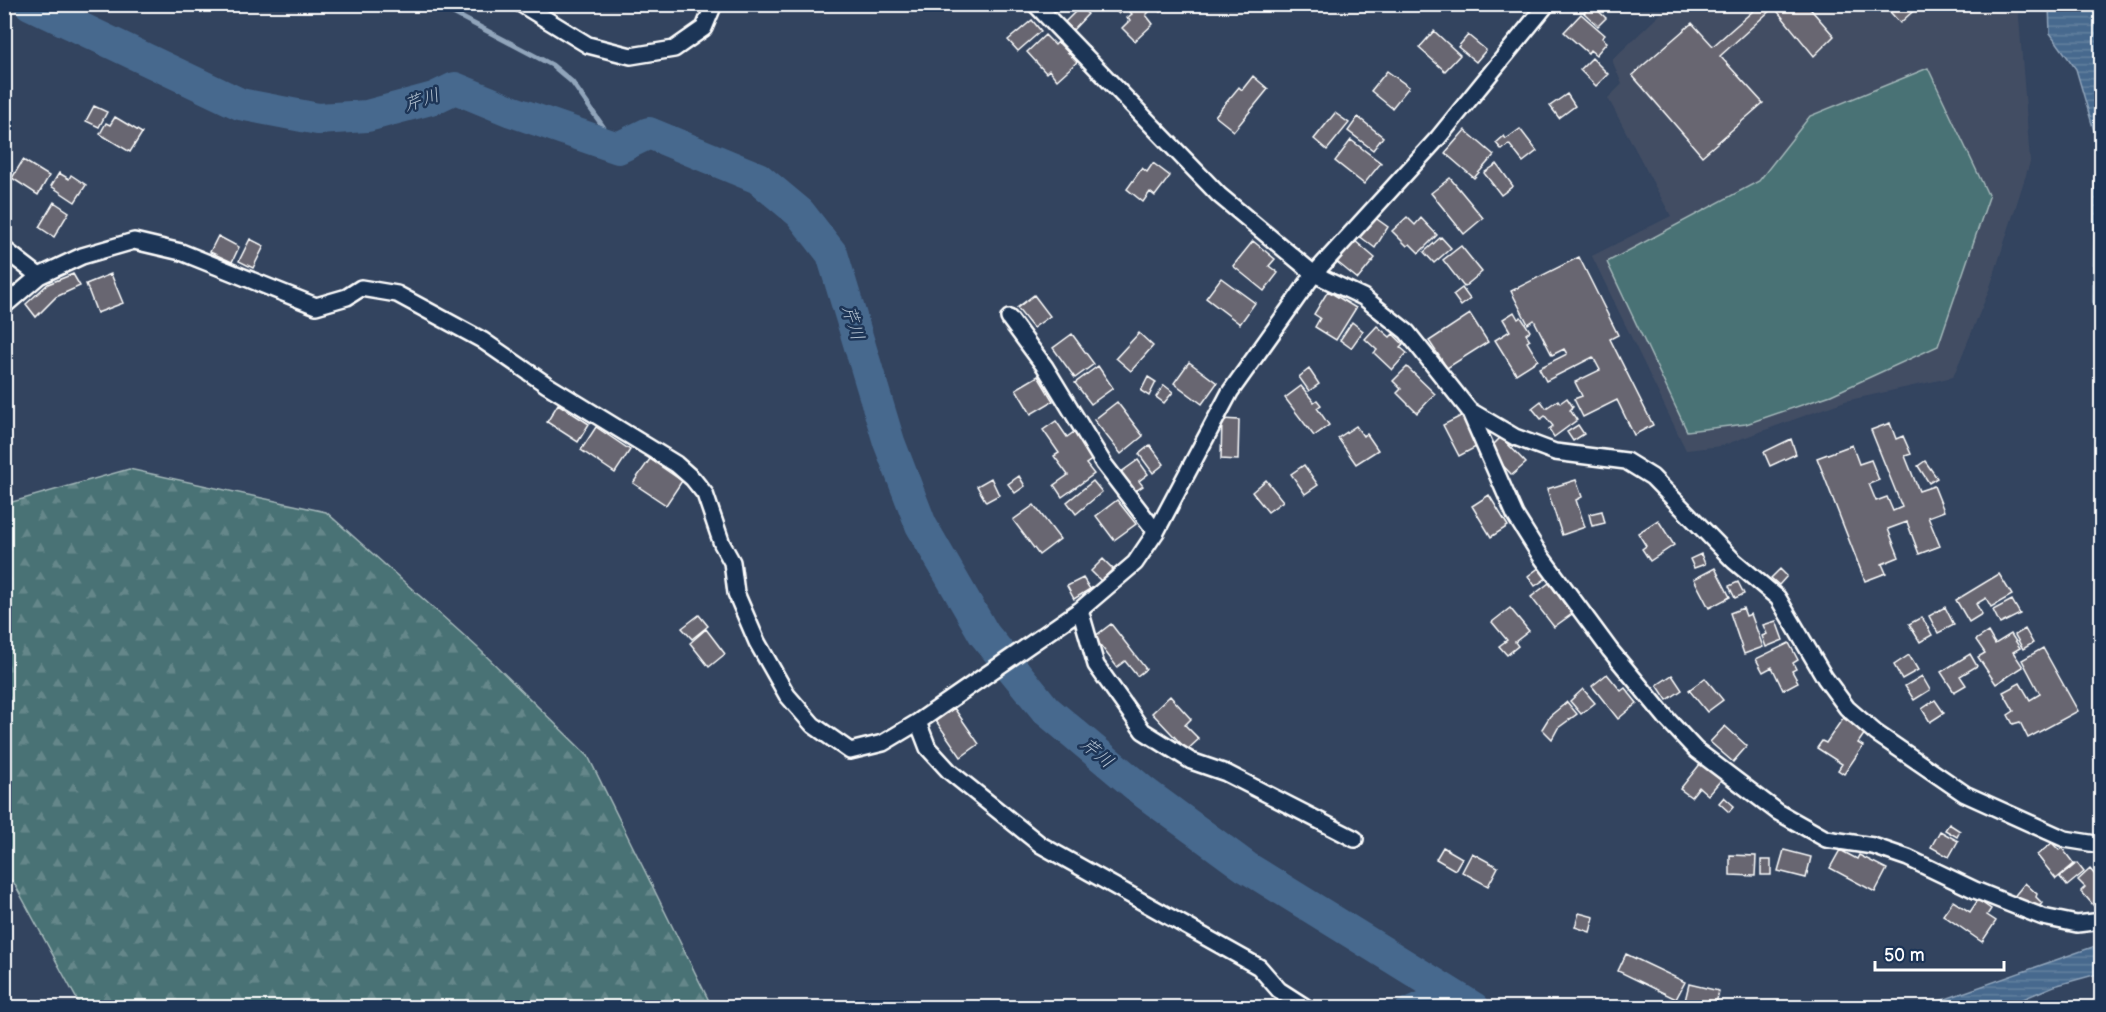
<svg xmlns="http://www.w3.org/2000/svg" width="2106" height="1012" viewBox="0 0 2106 1012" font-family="'Balsamiq Sans','Klee One',sans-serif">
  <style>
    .built { fill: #434e64 }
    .grass { fill: #4a7275; stroke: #a4b8ba; stroke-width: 1.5 }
    .forest { fill: url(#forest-firs); stroke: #a4b8ba; stroke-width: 1.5 }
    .water { fill: url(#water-rules); stroke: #91a5bb; stroke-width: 1.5 }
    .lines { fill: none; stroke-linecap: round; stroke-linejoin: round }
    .stream { stroke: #91a5bb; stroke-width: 5 }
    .canal { stroke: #47698e; stroke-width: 18 }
    .river { stroke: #47698e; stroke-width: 32 }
    .building { fill: #676671; stroke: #fff; stroke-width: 1.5 }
    .street-casing { stroke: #fff; stroke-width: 20 }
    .street { stroke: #1d3557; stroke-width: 15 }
    .labels { text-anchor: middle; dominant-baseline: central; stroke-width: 5; stroke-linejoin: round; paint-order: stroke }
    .water-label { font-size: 18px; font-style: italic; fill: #b5c3d2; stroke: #1d3557 }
  </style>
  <defs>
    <pattern id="forest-firs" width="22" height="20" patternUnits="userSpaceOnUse" patternTransform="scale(1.5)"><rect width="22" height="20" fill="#4a7275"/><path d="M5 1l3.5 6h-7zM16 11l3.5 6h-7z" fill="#65878a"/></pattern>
    <pattern id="water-rules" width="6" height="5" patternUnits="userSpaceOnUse" patternTransform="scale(1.5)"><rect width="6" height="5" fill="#47698e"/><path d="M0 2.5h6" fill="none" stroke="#63809f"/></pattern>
  </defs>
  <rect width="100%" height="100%" fill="#33445f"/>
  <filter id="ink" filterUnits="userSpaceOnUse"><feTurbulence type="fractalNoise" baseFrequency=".0167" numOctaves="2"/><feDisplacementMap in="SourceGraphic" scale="12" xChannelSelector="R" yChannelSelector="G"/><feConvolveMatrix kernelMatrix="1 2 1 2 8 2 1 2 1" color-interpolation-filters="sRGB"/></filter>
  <g filter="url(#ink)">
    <!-- built -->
    <path class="built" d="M1670 5H2018L2030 162 1989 290 1953 377 1845 401 1721 446 1686 450 1592 256 1671 216 1608 98 1622 84 1612 60Z"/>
    <!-- grass -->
    <path class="grass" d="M1928 68 1989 197 1938 346 1831 395 1746 424 1687 431 1607 262 1759 181 1810 116Z"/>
    <!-- forest -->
    <path class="forest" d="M129 469 326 512 478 648 588 756 712 1007H81L14 883 5 876V504Z"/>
    <!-- water -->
    <path class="water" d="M2049 5H2101V325L2093 302 2095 134 2076 69 2050 33Z
      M2101 944V973L2054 986 2004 1007H1923Z"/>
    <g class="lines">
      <!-- stream -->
      <path class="stream" d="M436 4 552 65 572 82 618 148"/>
      <!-- canal -->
      <path class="canal" d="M1404 1008 1445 990"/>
      <!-- river -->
      <path class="river" d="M30 4 240 104 318 119 367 116 434 98 455 88 511 111 618 148 649 133 758 178 800 213 832 254 889 442 921 525 984 634 1046 710 1145 793 1246 867 1474 1008"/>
    </g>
    <!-- building -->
    <path class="building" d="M1108 4H1128L1119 14Z
      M1135 4 1167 6 1160 12 1154 7 1146 15 1153 24 1135 41 1122 28 1130 20 1127 18 1132 14 1129 11Z
      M1761 4H1806L1834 36 1814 56 1774 7 1720 56 1763 103 1702 156 1632 75 1692 23 1713 46Z
      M1883 4H1920V5L1900 23Z
      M1592 5 1606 18 1598 26 1584 13Z
      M1080 7 1088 14 1073 30 1065 22Z
      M1581 14 1605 35 1602 38 1607 42 1596 55 1590 50 1588 53 1564 32Z
      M1032 20 1041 31 1018 51 1008 40Z
      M1434 31 1460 55 1445 71 1419 48Z
      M1045 35 1055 45 1058 42 1077 62 1057 80 1049 70 1046 73 1027 52Z
      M1468 35 1486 50 1476 62 1458 47Z
      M1592 58 1608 74 1596 86 1580 70Z
      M1387 71 1409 87 1392 108 1371 91Z
      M1253 76 1268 89 1234 131 1215 116 1239 87 1242 90Z
      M1567 94 1575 106 1559 118 1550 106Z
      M94 106 107 112 99 127 86 121Z
      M1335 113 1349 123 1327 150 1314 139Z
      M115 117 142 133 130 152 100 134 106 123 110 125Z
      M1358 117 1383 137 1373 150 1348 131Z
      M1520 129 1537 151 1523 162 1509 144 1502 150 1496 143 1504 136 1506 139Z
      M1465 130 1494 155 1474 178 1445 153Z
      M1351 140 1381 163 1364 184 1335 161Z
      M23 160 49 176 38 195 12 178Z
      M1153 163 1170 176 1155 196 1150 192 1143 202 1127 189 1142 168 1147 172Z
      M1497 164 1513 186 1501 195 1484 173Z
      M59 173 69 179 71 175 86 185 75 202 51 186Z
      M1450 178 1483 218 1464 234 1431 193Z
      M54 202 69 212 54 237 39 227Z
      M1374 217 1388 227 1375 248 1358 235Z
      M1407 217 1415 225 1421 218 1437 235 1419 253 1410 244 1407 246 1392 231Z
      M218 236 239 247 232 262 210 252Z
      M1441 237 1451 248 1434 263 1424 252Z
      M250 239 264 246 253 268 239 261Z
      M1354 240 1375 258 1358 279 1337 262Z
      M1253 241 1275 259 1269 266 1278 273 1264 291 1233 266Z
      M1461 246 1482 272 1464 287 1443 260Z
      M1579 257 1618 335 1610 339 1653 425 1634 435 1617 400 1583 417 1574 399 1582 396 1575 382 1600 370 1593 357 1546 381 1539 368 1567 354 1564 349 1552 355 1534 320 1528 324 1511 291Z
      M73 274 80 286 56 297 36 317 26 304 48 284Z
      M111 274 123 303 97 313 86 284Z
      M1221 278 1255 303 1240 324 1206 298Z
      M1462 288 1470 299 1461 306 1453 295Z
      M1328 291 1356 308 1336 340 1315 327 1320 318 1314 314Z
      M1034 295 1050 316 1033 328 1017 308Z
      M1514 312 1518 319 1521 317 1530 331 1526 334 1530 340 1527 342 1538 360 1516 374 1495 340 1510 331 1503 319Z
      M1470 314 1488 342 1447 368 1429 341Z
      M1352 322 1363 331 1351 348 1340 340Z
      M1377 326 1390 337 1393 334 1403 344 1400 347 1407 353 1392 370 1374 353 1377 350 1365 339Z
      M1139 333 1153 346 1131 371 1116 358Z
      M1072 334 1094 364 1075 378 1053 348Z
      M1189 362 1217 383 1202 404 1174 383Z
      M1098 366 1113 388 1091 404 1075 383Z
      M1407 367 1435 394 1417 413 1397 393 1401 389 1393 381Z
      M1309 369 1319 384 1309 391 1299 377Z
      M1038 376 1053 401 1031 414 1016 389Z
      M1148 377 1156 382 1149 396 1141 391Z
      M1164 385 1173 392 1164 403 1156 397Z
      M1301 386 1314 402 1317 400 1321 405 1317 408 1329 425 1314 436 1285 398Z
      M1567 398 1573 407 1570 410 1577 420 1554 437 1549 429 1553 426 1545 416 1541 419 1532 408 1541 401 1546 408 1558 400 1560 403Z
      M1117 402 1143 436 1121 454 1094 420Z
      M558 404 589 424 578 442 547 422Z
      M1463 415 1478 446 1459 456 1443 425Z
      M1222 419 1239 420 1238 460 1221 459Z
      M1056 421 1067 437 1074 432 1093 459 1086 464 1094 474 1062 497 1054 485 1068 475 1054 456 1059 453 1043 430Z
      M1890 423 1896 439 1903 436 1911 454 1905 456 1919 491 1934 486 1944 511 1928 517 1940 546 1919 554 1907 522 1888 529 1899 557 1882 564 1886 573 1865 581 1817 458 1852 445 1859 464 1871 460 1879 480 1869 484 1876 501 1887 497 1893 511 1902 507 1871 430Z
      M1578 425 1584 434 1573 441 1567 432Z
      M1356 426 1363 436 1367 434 1378 450 1356 464 1338 438Z
      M596 427 630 450 615 473 581 450Z
      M1501 437 1526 463 1512 475 1488 450Z
      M1791 439 1796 454 1770 466 1764 452Z
      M1150 445 1164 464 1153 473 1139 454Z
      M650 459 682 481 666 505 633 483Z
      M1138 460 1148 474 1139 481 1143 486 1131 494 1117 475Z
      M1925 461 1937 478 1929 483 1918 466Z
      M1304 465 1318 485 1305 494 1291 474Z
      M1019 476 1025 486 1015 493 1008 484Z
      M991 478 999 495 986 502 977 486Z
      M1266 480 1283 501 1268 512 1252 492Z
      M1576 480 1582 497 1576 500 1585 527 1562 535 1547 489Z
      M1093 481 1102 492 1076 514 1067 502Z
      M1489 495 1508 526 1491 537 1472 506Z
      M1117 500 1136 524 1114 540 1096 516Z
      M1034 505 1060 539 1039 555 1013 520Z
      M1602 511 1605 523 1592 526 1589 514Z
      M1658 520 1674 545 1650 561 1642 549 1646 546 1638 533Z
      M1701 554 1705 564 1694 568 1690 559Z
      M1103 559 1113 569 1101 581 1091 571Z
      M1540 567 1548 577 1535 586 1528 576Z
      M1715 568 1730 597 1709 608 1694 579Z
      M1780 569 1787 576 1779 585 1771 578Z
      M1999 574 2012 595 1991 607 1986 598 1976 604 1982 614 1969 622 1956 600Z
      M1083 578 1090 589 1074 599 1067 586Z
      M1738 582 1744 594 1735 598 1729 586Z
      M1549 583 1572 614 1554 627 1531 597Z
      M2012 600 2020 614 2000 624 1993 610Z
      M1945 607 1954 625 1938 633 1929 616Z
      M1510 608 1529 631 1515 642 1518 646 1507 655 1499 646 1507 640 1492 622Z
      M1743 608 1746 616 1751 614 1763 647 1744 654 1730 613Z
      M699 615 708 626 692 639 682 628Z
      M1922 617 1932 635 1920 642 1909 624Z
      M1776 621 1783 640 1766 647 1762 636 1767 634 1763 625Z
      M1111 624 1146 669 1137 676 1125 661 1117 667 1094 637Z
      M706 629 725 654 709 667 690 643Z
      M2025 629 2033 643 2023 649 2015 635Z
      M1988 632 1995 644 2011 634 2020 648 2013 652 2023 667 1996 684 1978 657 1985 653 1976 640Z
      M1789 643 1798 660 1793 663 1796 669 1792 671 1798 682 1783 690 1772 667 1763 672 1756 659Z
      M2043 648 2078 711 2028 738 2020 722 2013 724 2008 715 2014 711 2003 692 2020 683 2030 700 2040 694 2022 660Z
      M1970 654 1977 666 1960 676 1966 685 1954 692 1941 672Z
      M1909 655 1918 670 1902 679 1894 665Z
      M1607 674 1621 691 1625 688 1637 703 1618 719 1592 686Z
      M1672 675 1682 690 1667 700 1657 685Z
      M1922 676 1930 690 1914 700 1905 686Z
      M1705 678 1723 700 1707 712 1689 690Z
      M1583 689 1595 703 1581 714 1570 701Z
      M1170 696 1191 719 1185 725 1199 739 1187 750 1152 713Z
      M1935 700 1944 713 1930 722 1922 709Z
      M1567 702 1577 714 1558 728 1552 739 1542 729 1550 716Z
      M954 708 979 744 961 757 936 721Z
      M1843 718 1865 733 1858 743 1863 746 1844 774 1838 770 1842 764 1817 748 1822 741 1826 743Z
      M1725 726 1747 746 1733 762 1710 742Z
      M1701 763 1721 780 1708 795 1699 787 1691 797 1680 789Z
      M1724 797 1734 806 1729 812 1719 803Z
      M1949 824 1960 831 1957 837 1945 830Z
      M1940 831 1958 841 1949 857 1931 847Z
      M2052 843 2059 850 2062 848 2074 864 2056 879 2037 855Z
      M1443 847 1462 858 1455 870 1436 859Z
      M1784 850 1811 857 1806 878 1778 871Z
      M1840 850 1857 859 1859 855 1887 869 1875 892 1830 868Z
      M1472 853 1498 867 1488 886 1462 872Z
      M1730 855 1756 856 1755 876 1730 875Z
      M1761 860H1771V875H1761Z
      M2077 863 2084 872 2067 886 2060 877Z
      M2090 869 2102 883 2101 914 2081 891 2085 887 2078 880Z
      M2025 883 2037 894 2036 897 2042 903 2035 911 2012 899Z
      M1978 900 1991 909 1987 915 1996 921 1982 942 1943 915 1953 901 1970 912Z
      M1579 913 1594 917 1590 932 1575 927Z
      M1626 954 1685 982 1676 999 1618 971Z
      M1689 984 1719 991 1715 1008 1684 1005Z
      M4 1000 42 1008H4Z"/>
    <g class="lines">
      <!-- street casing -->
      <g class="street-casing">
        <path id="street" d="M521 4 588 45 631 56 674 49 704 28 714 4
          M1035 4 1219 195 1314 274 1363 297 1407 332 1469 410 1515 515 1540 555 1610 650 1668 720 1696 750 1778 812 1826 839 1873 846 1908 858 1975 890 2043 917 2077 924 2102 921
          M4 249 39 276
          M4 306 39 276 82 256 134 241 181 252 316 306 347 297 361 288 397 294 482 340 547 385 676 464 693 479 705 494 722 544 732 562 736 593 757 642 787 695 813 725 850 751 883 743 918 722 1080 610 1135 563 1156 532 1230 392 1314 274 1438 138 1547 4
          M1009 318 1045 367 1104 464 1156 532
          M1469 410 1515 437 1555 452 1626 461 1652 477 1734 561 1778 598 1825 678 1847 708 1876 733 1965 794 2065 839 2102 845
          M1080 610 1096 665 1143 731 1191 761 1226 773 1355 839
          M918 722 928 748 950 772 1041 845 1259 967 1279 990 1307 1008"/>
      </g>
      <!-- street -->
      <use href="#street" class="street"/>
    </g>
  </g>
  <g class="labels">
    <!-- water labels -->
    <g class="water-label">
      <text transform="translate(422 100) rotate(-18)">芹川</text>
      <text transform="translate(853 323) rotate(73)">芹川</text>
      <text transform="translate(1097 753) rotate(40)">芹川</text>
    </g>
  </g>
  <!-- margin -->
  <rect width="2106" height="1012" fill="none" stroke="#1d3557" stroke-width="24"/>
  <rect x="12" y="12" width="2082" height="988" fill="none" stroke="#fff" stroke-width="2" filter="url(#ink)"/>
  <!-- scale -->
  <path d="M1875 961v9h129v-9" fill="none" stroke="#ffffff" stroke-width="3"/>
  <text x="1884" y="961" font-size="18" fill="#ffffff" stroke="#1d3557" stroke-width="4.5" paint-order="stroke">50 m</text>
</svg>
